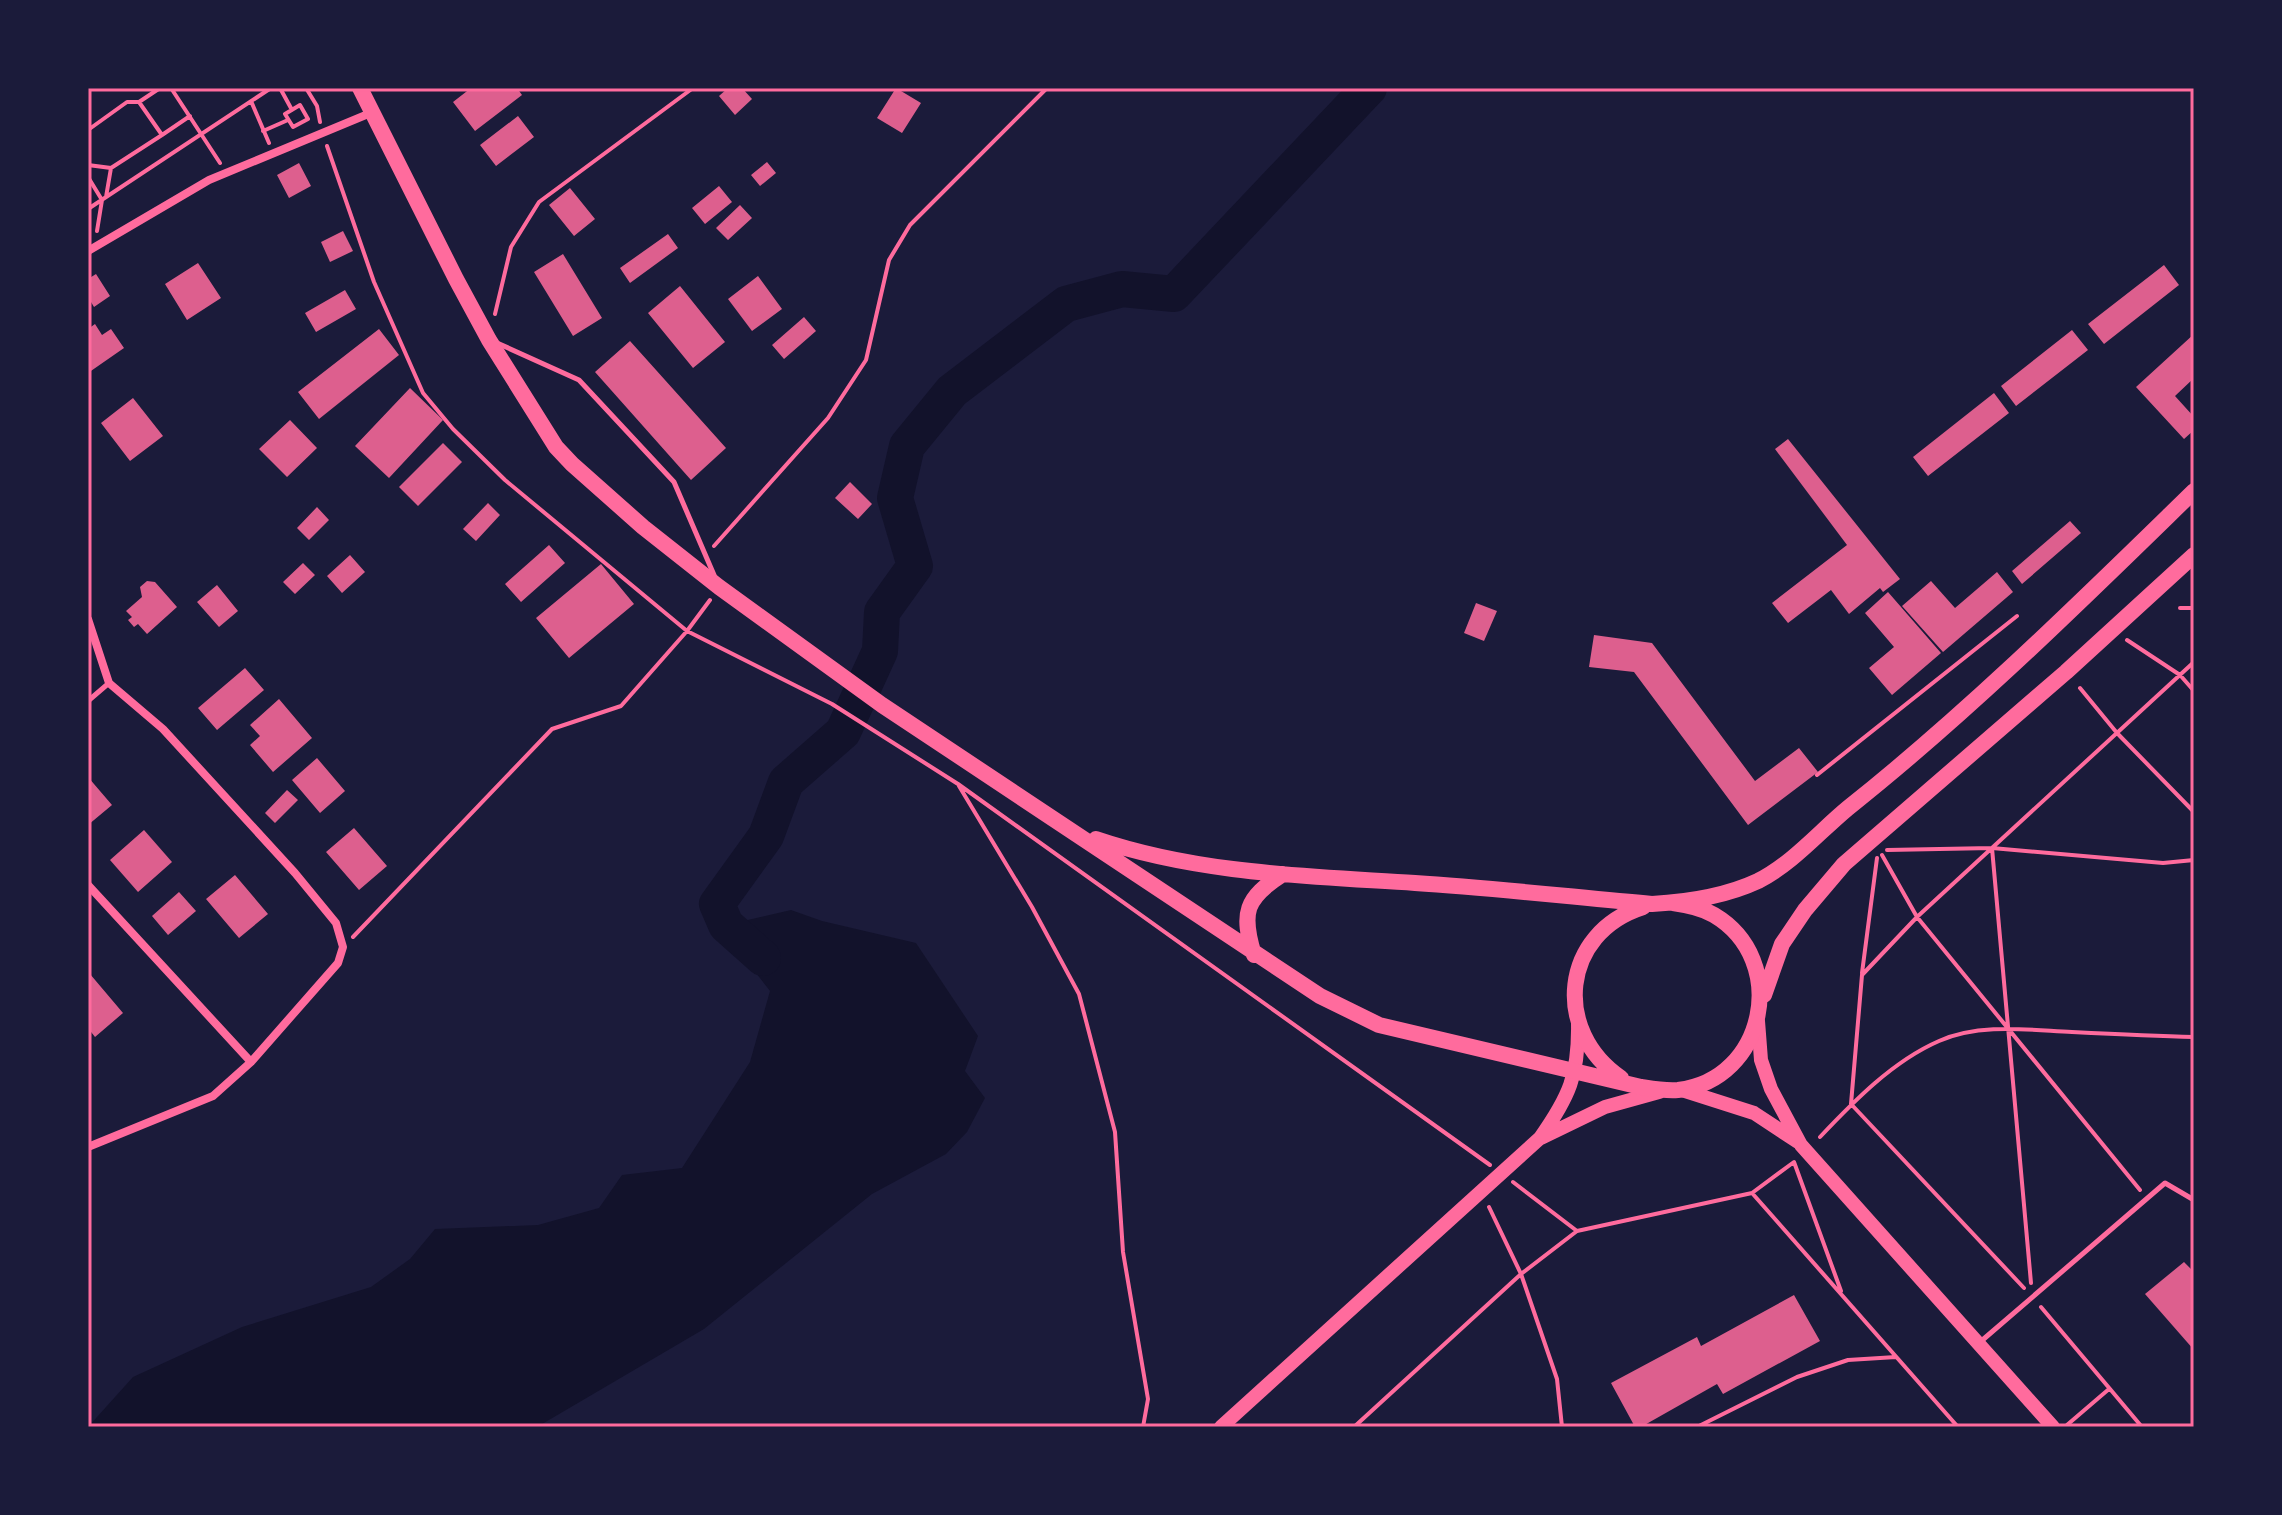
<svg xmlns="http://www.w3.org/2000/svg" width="2282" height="1515" viewBox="0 0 2282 1515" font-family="'PT Sans',sans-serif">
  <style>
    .water { fill: #12122b }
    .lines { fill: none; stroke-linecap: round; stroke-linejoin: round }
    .river { stroke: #12122b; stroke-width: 36 }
    .building { fill: #dd5f8e }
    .path { stroke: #ff6b9d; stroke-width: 4 }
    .service { stroke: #ff6b9d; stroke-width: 5 }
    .minor { stroke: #ff6b9d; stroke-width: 8 }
    .tertiary { stroke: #ff6b9d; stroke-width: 14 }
    .secondary { stroke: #ff6b9d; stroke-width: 14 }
    .primary { stroke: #ff6b9d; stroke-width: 16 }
    .neatline { fill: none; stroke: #ff6b9d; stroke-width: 3 }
  </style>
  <rect width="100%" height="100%" fill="#1b1b3a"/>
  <!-- water -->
  <path class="water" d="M791 910 822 921 916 943 978 1036 965 1071 985 1098 967 1132 946 1154 872 1194 704 1329 537 1427H88L133 1377 242 1327 371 1287 410 1259 435 1229 538 1225 599 1208 622 1175 682 1168 750 1062 770 991 745 959 717 940 726 925Z"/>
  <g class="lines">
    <!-- river -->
    <path class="river" d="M763 958 726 925 717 904 766 836 786 782 843 732 880 651 882 612 915 566 895 498 907 446 952 391 1066 304 1122 289 1174 294 1369 88"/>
  </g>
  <!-- building -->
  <path class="building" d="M471 88H517L522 95 475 131 453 102Z
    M728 88H742L752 99 735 115 719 96Z
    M896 88 921 103 902 133 877 118Z
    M518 116 534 137 496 166 480 145Z
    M767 162 776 173 760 186 751 175Z
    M299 163 311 186 289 198 277 175Z
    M719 186 732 202 705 224 692 208Z
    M570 188 595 219 574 236 549 205Z
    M740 205 752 218 728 240 716 228Z
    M343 231 353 251 330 262 321 242Z
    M668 234 678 248 630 283 620 268Z
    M563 254 602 318 573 336 534 272Z
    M198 263 221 298 187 320 165 284Z
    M2164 265 2179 285 2104 344 2088 324Z
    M96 274 110 296 94 307 88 297V279Z
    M758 276 782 309 752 331 728 299Z
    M680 286 725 342 693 368 648 313Z
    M345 290 356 309 316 332 305 313Z
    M804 317 816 331 784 359 772 345Z
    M95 324 102 335 111 329 124 348 88 373V329Z
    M379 329 399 355 319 419 298 392Z
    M2072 330 2088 350 2016 406 2001 386Z
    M2194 334V378L2175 396 2194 417V430L2184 439 2136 387Z
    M630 341 726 448 691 480 595 372Z
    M410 388 443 420 389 478 355 446Z
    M1994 393 2009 413 1928 476 1913 457Z
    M133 398 163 436 130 461 101 423Z
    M290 420 317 448 287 477 259 449Z
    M1788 439 1900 579 1883 592 1880 588 1849 614 1831 590 1788 623 1772 603 1847 545 1775 449Z
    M443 443 462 462 418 506 399 487Z
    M850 482 872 504 858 519 835 498Z
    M488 503 500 515 476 541 463 529Z
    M317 507 329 520 309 540 297 528Z
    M2070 521 2081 533 2022 584 2012 571Z
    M549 545 565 563 521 602 505 584Z
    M350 555 365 572 342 593 327 576Z
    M303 563 315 575 295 594 283 582Z
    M601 564 634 604 569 658 536 618Z
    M1997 572 2013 592 1943 652 1902 606 1931 581 1955 608Z
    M147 581 155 582 177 607 147 634 138 624 134 627 128 620 132 617 126 611 142 597 140 587Z
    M217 585 238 611 219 627 197 602Z
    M1888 592 1941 653 1892 695 1869 668 1894 647 1865 613Z
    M1476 603 1497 611 1484 641 1464 633Z
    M1594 635 1652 643 1755 781 1799 748 1818 772 1748 825 1634 672 1589 667Z
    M245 668 264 690 217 730 198 708Z
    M279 699 312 738 273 772 250 745 260 736 250 725Z
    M317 758 345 791 320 813 292 780Z
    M88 777 112 805 88 825Z
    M287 790 298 800 275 823 265 813Z
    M354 828 387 866 359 890 326 852Z
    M144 830 172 862 138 892 110 860Z
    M235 875 268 914 239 938 206 899Z
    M179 892 196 911 168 935 152 916Z
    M90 974 123 1013 95 1037 88 1028Z
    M2184 1262 2194 1272V1350L2145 1294Z
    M1794 1295 1820 1341 1723 1394 1717 1384 1641 1427H1635L1611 1383 1697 1337 1701 1346Z"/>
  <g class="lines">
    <!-- path -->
    <path class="path" d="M171 88 220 163
      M280 88 292 110
      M306 88 317 106 320 122
      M251 101 269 143
      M139 102 162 135 190 116
      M300 105 308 119 293 127 285 114Z
      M88 130 127 102H139L160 88
      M263 131 288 120
      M327 146 374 282 423 393 453 429 505 480 687 631 832 704 958 784 1490 1165
      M88 165 111 168 162 135
      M88 177 102 200 97 231
      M106 197 111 168
      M88 209 271 88
      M495 314 511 247 539 202 693 88
      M714 546 828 418 866 360 889 260 910 225 1047 88
      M2180 608H2194
      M2127 640 2180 675 2194 691
      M2080 688 2117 733 2194 812
      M1817 775 2017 616
      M959 786 1032 907 1079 994 1115 1132 1123 1252 1148 1399 1143 1427
      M1992 848 2031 1283
      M1887 850 1992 848 2163 863 2194 860
      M1882 855 1917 917 2140 1190
      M353 937 552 729 621 706 687 631 710 600
      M1862 973 1877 858
      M1820 1137C1854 1101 1893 1061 1939 1041 1980 1023 2028 1030 2072 1032 2112 1034 2153 1036 2194 1037
      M1513 1182 1577 1231
      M1752 1193 1794 1162 1841 1291
      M1489 1207 1521 1274 1557 1379 1562 1427
      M2024 1288 1851 1104 1862 975 1917 917 2194 662
      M2041 1307 2142 1427
      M2067 1425 2109 1389
      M1354 1427 1521 1274 1577 1231 1752 1193 1958 1427
      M1697 1427 1797 1377 1848 1360 1896 1357"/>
    <!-- service -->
    <path class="service" d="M497 343 579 380 674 482 714 575
      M88 701 109 683
      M1979 1343 2165 1183 2194 1200"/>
    <!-- minor -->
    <path class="minor" d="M88 251 209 180 373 112
      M88 619 109 683 163 729 295 873 336 923 343 947 338 963 251 1062 213 1096 88 1147
      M88 885 251 1062"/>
    <!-- tertiary -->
    <path class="tertiary" d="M1541 1138 1605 1107 1659 1092
      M1221 1427 1540 1138C1569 1097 1579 1075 1578 1023"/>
    <!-- secondary -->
    <path class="secondary" d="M1758 1021 1761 1060 1771 1089 1801 1145 2053 1427
      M1682 1090 1754 1113 1798 1142"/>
    <!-- primary -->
    <path class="primary" d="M360 88 456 279 489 340 556 447 572 464 643 527 719 587 882 705 1320 996 1379 1025 1641 1087C1654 1089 1665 1091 1678 1090 1766 1080 1790 960 1714 915 1702 908 1688 905 1673 903
      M1096 839C1199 874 1308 876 1415 883 1494 888 1573 897 1652 904 1687 902 1726 896 1758 881 1792 864 1819 832 1848 808 1970 711 2082 600 2194 491
      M1254 955C1241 913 1245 898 1283 874
      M1764 995 1782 944 1805 910 1844 864 2066 672 2194 555
      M1621 1078C1552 1031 1561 933 1643 907"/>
  </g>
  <!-- border -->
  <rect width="2282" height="1515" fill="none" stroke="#1b1b3a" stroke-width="180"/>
  <rect x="90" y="90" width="2102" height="1335" class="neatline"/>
</svg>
